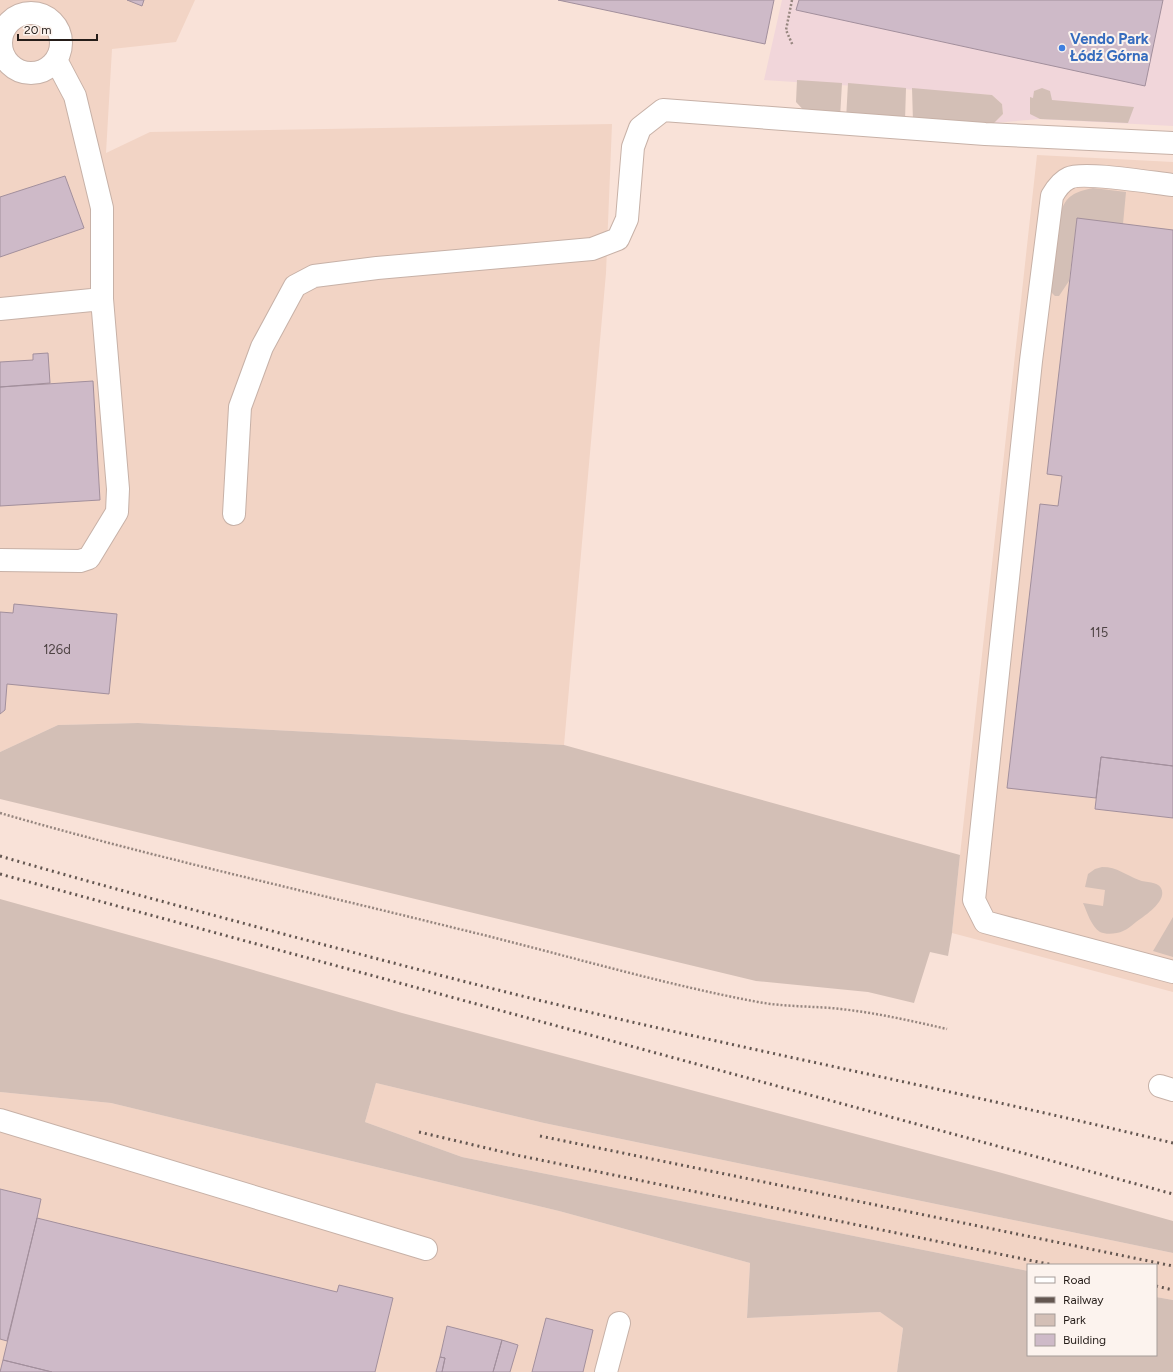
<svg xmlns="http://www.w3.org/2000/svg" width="1173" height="1372" viewBox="0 0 1173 1372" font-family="Figtree,sans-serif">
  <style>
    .commercial { fill: #f1d6da }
    .built { fill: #f2d4c5 }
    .green { fill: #d3bfb6 }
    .building { fill: #cebac8; stroke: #a28f9c }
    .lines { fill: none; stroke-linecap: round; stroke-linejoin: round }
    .minor-casing { stroke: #c7b1a7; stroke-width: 24 }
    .path { stroke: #96867f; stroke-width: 2.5; stroke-dasharray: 2 2; stroke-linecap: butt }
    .minor { stroke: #fff; stroke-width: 22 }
    .rail { stroke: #635650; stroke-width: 3; stroke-dasharray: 2 4; stroke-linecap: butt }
    .shop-dot { fill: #3f7fe0; stroke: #fcf3ee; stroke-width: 1.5 }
    .labels { text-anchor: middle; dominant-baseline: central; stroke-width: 4; stroke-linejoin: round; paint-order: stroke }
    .number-label { font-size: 13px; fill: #4f4445 }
    .shop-label { font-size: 15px; font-weight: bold; fill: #366cbe; stroke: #fcf3ee; text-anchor: start }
  </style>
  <rect width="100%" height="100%" fill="#f9e2d8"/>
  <!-- commercial -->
  <path class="commercial" d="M782 0H1173V126L1040 119 994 123 1003 114 1002 104 992 95 764 80Z"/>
  <!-- built -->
  <path class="built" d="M0 0H195L176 42 112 49 106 153 150 132 612 124 606 273 564 745 138 723 58 725 0 752Z
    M1037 155 1173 162V992L952 933 960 855Z
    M376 1083 544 1123 1173 1253V1300L1156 1297V1265H1028V1271L462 1157 365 1122Z
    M0 1092 111 1103 559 1211 750 1263 747 1318 880 1312 903 1327 897 1372H0Z"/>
  <!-- green -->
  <path class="green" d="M797 80 842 83 840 118 810 117 796 102Z
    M848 83 906 88 905 121 846 120Z
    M912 88 992 95 1002 104 1003 114 994 123 913 122Z
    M1042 88 1050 91 1052 100 1134 107 1128 123 1040 119 1030 114V97L1033 98 1034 91Z
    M1093 188 1126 192 1123 224 1077 219 1069 281 1059 296H1055L1052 293 1051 290 1060 214C1066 195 1075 192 1093 188Z
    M138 723 564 745 960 855 952 933 948 956 930 952 914 1003 868 992 756 981 0 799V752L58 725Z
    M1102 867C1118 867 1125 875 1139 880 1146 883 1157 881 1161 888 1168 901 1144 916 1136 922 1132 925 1128 929 1123 931 1117 934 1106 935 1100 932 1091 926 1087 912 1083 903L1103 906 1105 890 1085 887 1088 874 1095 869Z
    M0 899 215 959 402 1013 1002 1173 1173 1221V1253L544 1123 376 1083 365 1122 462 1157 1028 1271V1355H1156V1297L1173 1300V1372H897L903 1328 880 1312 747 1318 750 1263 559 1211 111 1103 0 1092Z
    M1173 917V957L1153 951Z"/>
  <!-- building -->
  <path class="building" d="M127 0H144L142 6Z
    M558 0H774L765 44Z
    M799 0H1163L1145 86 796 10Z
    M65 176 84 228 0 257V197Z
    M1077 218 1173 230V766L1101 757 1096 798 1007 788 1040 504 1058 506 1062 476 1047 474Z
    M48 353 50 383 0 387V362L33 360V354Z
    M93 381 100 500 0 506V387Z
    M14 604 117 614 109 694 7 684 5 710 0 714V612L13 613Z
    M1101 757 1173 766V818L1095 809Z
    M0 1189 41 1199 37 1218 7 1341 0 1339Z
    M37 1218 337 1292 339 1285 393 1298 375 1372H52L3 1360Z
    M546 1318 593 1330 583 1372H532Z
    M447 1326 502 1340 493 1372H442L445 1358 440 1357Z
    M502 1340 518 1345 510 1372H493Z
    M440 1357 445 1358 442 1372H436Z
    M3 1360 52 1372H0Z"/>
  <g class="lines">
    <!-- minor casing -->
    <g class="minor-casing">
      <path id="minor" d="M1 43a30 30 0 1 1 60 0a30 30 0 1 1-60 0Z
        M1173 185C1154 183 1083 171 1069 178 1062 181 1056 189 1052 196L1031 361 974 900 985 922 1173 972
        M0 309 102 299
        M234 514 240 407 262 347 295 286 314 276 377 268 592 249 618 239 627 219 633 147 640 128 663 110 985 134 1173 143
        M0 560 80 561 89 558 117 512 118 489 102 299V208L75 96 56 60
        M1160 1086 1173 1090
        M0 1120 426 1249
        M606 1372 619 1323"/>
    </g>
    <!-- path -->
    <path class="path" d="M792 0 786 30 793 46
      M0 813C152 857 306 891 459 929 559 953 657 983 758 1002 785 1007 814 1006 841 1009 877 1013 912 1021 947 1029"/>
    <!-- minor -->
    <use href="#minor" class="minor"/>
    <!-- rail -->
    <path class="rail" d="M0 856C95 884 191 909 287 935 379 959 471 984 563 1006 766 1054 971 1094 1173 1143
      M0 874 1173 1194
      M419 1132 516 1155 1053 1265
      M540 1136 1173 1266
      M1156 1286 1173 1290"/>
  </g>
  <!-- markers -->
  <circle class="shop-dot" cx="1062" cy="48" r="4"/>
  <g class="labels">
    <!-- number labels -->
    <g class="number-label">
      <text x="1099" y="632">115</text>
      <text x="57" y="649">126d</text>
    </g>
    <!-- shop labels -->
    <g class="shop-label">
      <text x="1070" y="39">Vendo Park<tspan x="1070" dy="17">Łódź Górna</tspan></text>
    </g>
  </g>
  <!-- legend -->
  <rect x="1027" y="1264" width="130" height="92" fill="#fcf3ee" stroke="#a69d99"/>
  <rect x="1035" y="1277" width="20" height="6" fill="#ffffff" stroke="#a69d99"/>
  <text x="1063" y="1284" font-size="12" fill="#251d19">Road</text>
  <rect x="1035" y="1297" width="20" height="6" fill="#635650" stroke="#a69d99"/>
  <text x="1063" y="1304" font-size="12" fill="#251d19">Railway</text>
  <rect x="1035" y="1314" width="20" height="12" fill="#d3bfb6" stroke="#a69d99"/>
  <text x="1063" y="1324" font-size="12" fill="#251d19">Park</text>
  <rect x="1035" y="1334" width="20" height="12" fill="#cebac8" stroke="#a69d99"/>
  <text x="1063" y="1344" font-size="12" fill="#251d19">Building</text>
  <!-- scale -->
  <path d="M18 34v6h79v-6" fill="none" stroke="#251d19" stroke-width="2"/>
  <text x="24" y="34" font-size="12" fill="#251d19" stroke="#fcf3ee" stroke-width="3" paint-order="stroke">20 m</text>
</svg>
